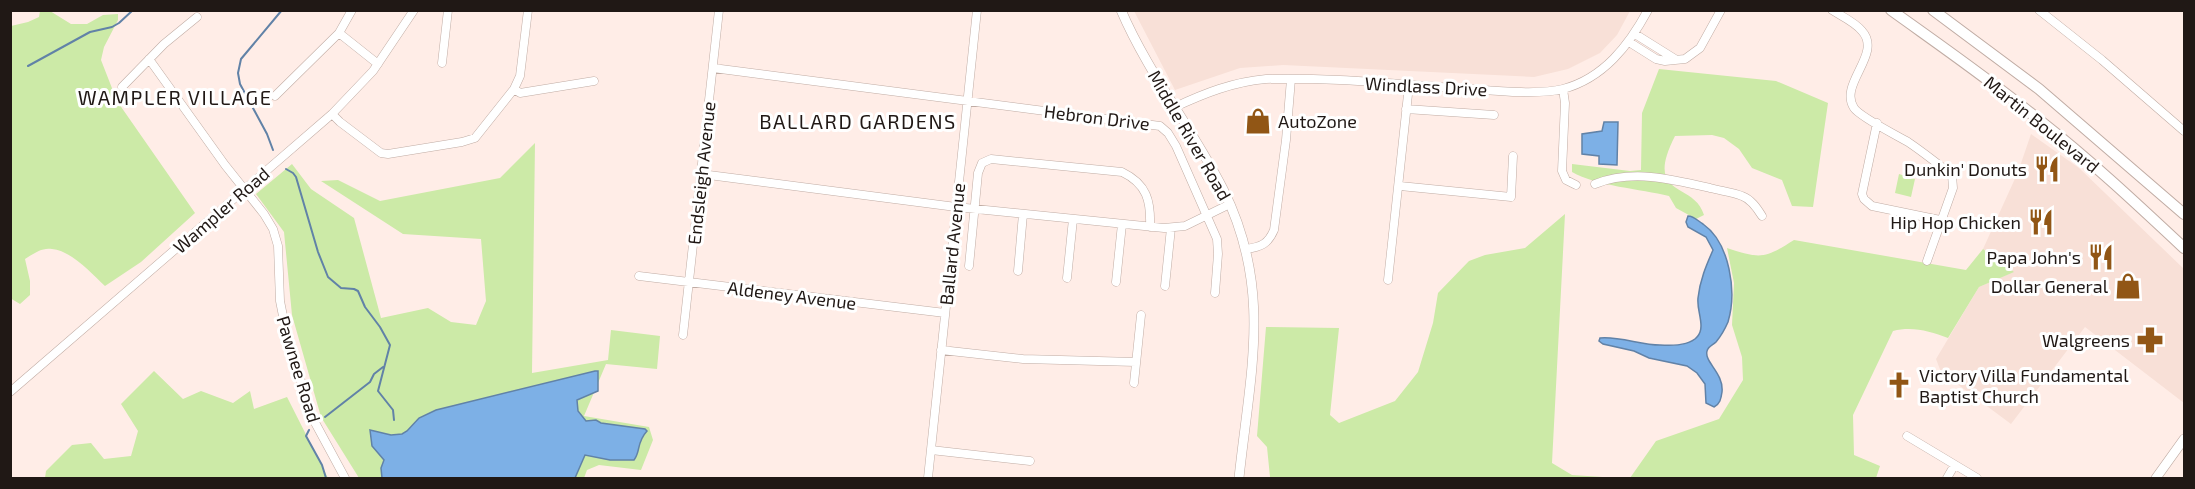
<svg xmlns="http://www.w3.org/2000/svg" width="2195" height="489" viewBox="0 0 2195 489" font-family="'Exo 2',sans-serif">
  <style>
    .built { fill: #f8e0d7 }
    .green { fill: #cceaa7 }
    .water { fill: #7db0e6; stroke: #6182a7; stroke-width: 1.5 }
    .lines { fill: none; stroke-linecap: round; stroke-linejoin: round }
    .stream { stroke: #6182a7; stroke-width: 2 }
    .minor-casing { stroke: #c0aca4; stroke-width: 9 }
    .tertiary-casing { stroke: #c0aca4; stroke-width: 10 }
    .secondary-casing { stroke: #c0aca4; stroke-width: 12 }
    .minor { stroke: #fff; stroke-width: 8 }
    .tertiary { stroke: #fff; stroke-width: 9 }
    .secondary { stroke: #fff; stroke-width: 10 }
    .labels { text-anchor: middle; dominant-baseline: central; stroke-width: 6; stroke-linejoin: round; paint-order: stroke }
    .street-label { font-size: 18px; fill: #201815; stroke: #fff }
    .poi-label { font-size: 18px; fill: #201815; stroke: #fff; text-anchor: end }
    .neighbourhood-label { font-size: 20px; letter-spacing: 1.5px; fill: #201815; stroke: #fff }
  </style>
  <rect width="100%" height="100%" fill="#ffede7"/>
  <!-- built -->
  <path class="built" d="M1134 11H1630L1617 35 1600 53 1568 69 1534 77 1283 65 1240 68 1175 90Z
    M2031 134 2079 168 2184 269V403L2085 327 2011 424 1941 372 1936 359 1979 287 2013 272 1983 249 2018 172Z"/>
  <!-- green -->
  <path class="green" d="M40 11H50L71 24H87L103 15 118 14V20L104 47 101 60 117 101 195 213 141 262 105 286C91 273 72 251 52 249 42 247 33 254 25 259L30 281V295L20 304 10 298 11 26 28 22 39 17Z
    M1659 69 1776 81 1828 103 1813 207 1792 206 1782 180 1752 168 1739 149 1724 138 1712 135 1675 136C1643 199 1694 181 1704 215L1696 219 1676 208 1669 196C1641 189 1596 186 1572 172V164L1630 171 1641 170 1642 113Z
    M535 143 532 373 608 360 611 330 660 336 657 369 606 364 584 416 649 427 653 440 641 470 599 465 587 470 584 478H359L321 417 292 315 284 232 256 194 292 164 311 189 354 218 381 318 428 308 451 322 476 325 486 301 481 239 403 234 321 181 338 180 380 201 500 178Z
    M1899 174 1915 179 1911 197 1895 193Z
    M1565 214 1552 463 1572 475 1618 478 1270 477 1267 447 1257 436 1266 327 1339 328 1330 415 1339 423 1395 401 1418 372 1433 323 1438 293 1469 261 1485 255 1525 248Z
    M1794 240 1966 270 1983 249 2014 272 1979 287 1948 338C1930 331 1912 326 1893 331L1853 415 1854 455 1880 466 1876 478H1630L1656 441 1719 419 1743 380 1742 357 1732 325 1734 283 1727 248C1761 259 1764 259 1794 240Z
    M154 371 183 399 201 391 233 403 250 391 254 409 287 397 328 478H45L46 471 72 445 91 443 104 459 131 456 138 431 121 404Z"/>
  <!-- water -->
  <path class="water" d="M1604 122H1618L1617 165 1599 164V156L1582 154V134L1602 131Z
    M1688 216C1694 216 1698 221 1703 224 1730 243 1737 292 1728 322 1725 329 1721 336 1716 342 1713 345 1708 346 1707 351 1704 362 1724 373 1722 392 1721 399 1720 404 1714 407L1706 403 1705 384 1697 373 1687 366 1649 358 1634 351 1603 344 1599 341 1600 338C1619 336 1641 345 1660 345 1674 346 1701 346 1701 326 1701 316 1697 308 1698 298 1700 280 1706 266 1713 250L1706 237 1688 227 1686 222Z
    M595 371H598V391L577 400 578 411 586 421 596 420 601 423 645 429 647 431C636 443 641 451 634 460H610L585 455 575 478H382L381 468 384 460 372 446 370 430 391 435 402 434 407 431 419 418 436 410Z"/>
  <g class="lines">
    <!-- stream -->
    <path class="stream" d="M28 66 90 32 112 27 119 23 133 10
      M273 150 267 134 240 84 238 73 241 59 282 10
      M286 169 293 173 296 177 318 252 328 277 341 288 354 289 358 291 365 307 380 327 390 345 378 391 393 410 394 420
      M325 417 370 382 374 374 383 367
      M309 430 306 436 322 465 326 478"/>
    <!-- minor casing -->
    <g class="minor-casing">
      <path id="minor" d="M1832 10C1841 16 1855 22 1862 31 1883 54 1838 84 1854 108 1860 117 1896 135 1908 142 1923 152 1938 164 1952 175L1953 188 1927 261
        M2039 10 2102 60 2184 131
        M339 33 378 64
        M1635 34 1675 59
        M1629 42 1656 59 1665 61 1685 59 1700 48 1721 10
        M149 59 225 165 264 214 273 229 278 246 280 301 287 336 312 417 345 478
        M442 63 448 10
        M713 68 1160 126 1168 133 1176 146 1217 239 1218 254 1215 293
        M122 87 164 44 197 17
        M514 89 520 93 594 81
        M1563 89 1565 103 1562 171 1566 180 1576 185
        M275 96 339 33 352 10
        M1175 107C1205 93 1233 82 1266 79 1334 77 1404 85 1472 89 1497 91 1539 95 1563 89 1604 78 1629 45 1648 10
        M1406 109 1494 115
        M332 114 340 122 381 153 388 154 462 142 475 138 514 89 520 76 528 10
        M1877 123 1862 194 1864 199 1872 206 1940 220
        M701 174 956 207 1164 228 1185 226 1230 204
        M1595 184C1632 169 1672 179 1710 188 1721 191 1733 192 1742 196 1751 199 1757 208 1762 216
        M1400 186 1511 197 1513 156
        M1246 249C1261 247 1268 244 1274 230L1286 140 1291 79
        M969 266 978 173 982 163 991 159 1122 172C1147 184 1151 201 1150 227
        M1018 271 1023 214
        M639 276 945 313
        M1067 278 1073 219
        M1388 280 1409 85
        M1116 282 1122 224
        M1165 286 1171 228
        M683 335 719 10
        M941 350 1023 359 1136 362
        M1134 383 1141 315
        M10 392 332 114 373 71 414 10
        M1907 436 1977 478
        M931 450 1030 461
        M928 478 977 10
        M1947 478 1954 466"/>
    </g>
    <!-- tertiary casing -->
    <g class="tertiary-casing">
      <path id="tertiary" d="M1121 10C1148 73 1192 128 1223 189 1273 289 1250 373 1239 478
        M2156 478 2184 439"/>
    </g>
    <!-- secondary casing -->
    <g class="secondary-casing">
      <path id="secondary" d="M1891 10C1941 46 1992 81 2039 120 2090 160 2137 204 2184 248
        M1933 10 2039 89 2184 214"/>
    </g>
    <!-- minor -->
    <use href="#minor" class="minor"/>
    <!-- tertiary -->
    <use href="#tertiary" class="tertiary"/>
    <!-- secondary -->
    <use href="#secondary" class="secondary"/>
  </g>
  <!-- icons -->
  <defs>
    <g id="shop-bare" transform="scale(2.07)"><path d="M-5-2.5h2.3a2.7 3.5 0 0 1 5.4 0H5L5.5 6h-11ZM-1.5-2.5h3a1.5 2.3 0 0 0-3 0Z" fill="#915615" stroke="#fff" stroke-width="2.5" paint-order="stroke"/></g>
    <g id="restaurant-bare" transform="scale(2.07)"><path d="M-5-6h1v4h1v-4h1v4h1v-4h1v5L-1.5 .5V6h-2V.5L-5-1ZM5-6V6H3V1.5H1.5Q1.5-4 5-6Z" fill="#915615" stroke="#fff" stroke-width="2.5" paint-order="stroke"/></g>
    <g id="pharmacy-bare" transform="scale(2.07)"><path d="M-2-6h4v4h4v4h-4v4h-4v-4h-4v-4h4Z" fill="#915615" stroke="#fff" stroke-width="2.5" paint-order="stroke"/></g>
    <g id="church-bare" transform="scale(2.07)"><path d="M-1.2-6h2.4v3.5h3.3v2.4h-3.3V6h-2.4V-.1h-3.3v-2.4h3.3Z" fill="#915615" stroke="#fff" stroke-width="2.5" paint-order="stroke"/></g>
  </defs>
  <g fill-rule="evenodd">
    <use href="#shop-bare" x="1258" y="121"/>
    <use href="#restaurant-bare" x="2047" y="169"/>
    <use href="#restaurant-bare" x="2041" y="222"/>
    <use href="#restaurant-bare" x="2101" y="257"/>
    <use href="#shop-bare" x="2128" y="286"/>
    <use href="#pharmacy-bare" x="2150" y="340"/>
    <use href="#church-bare" x="1899" y="385"/>
  </g>
  <g class="labels">
    <!-- street labels -->
    <g class="street-label">
      <text transform="translate(1426 86) rotate(3)">Windlass Drive</text>
      <text transform="translate(1097 117) rotate(7)">Hebron Drive</text>
      <text transform="translate(2042 124) rotate(39)">Martin Boulevard</text>
      <text transform="translate(1190 135) rotate(60)">Middle River Road</text>
      <text transform="translate(701 173) rotate(-84)">Endsleigh Avenue</text>
      <text transform="translate(221 210) rotate(-41)">Wampler Road</text>
      <text transform="translate(952 244) rotate(-84)">Ballard Avenue</text>
      <text transform="translate(792 295) rotate(7)">Aldeney Avenue</text>
      <text transform="translate(299 369) rotate(73)">Pawnee Road</text>
    </g>
    <!-- poi labels -->
    <g class="poi-label">
      <text x="1278" y="121" text-anchor="start">AutoZone</text>
      <text x="2027" y="169">Dunkin' Donuts</text>
      <text x="2021" y="222">Hip Hop Chicken</text>
      <text x="2081" y="257">Papa John's</text>
      <text x="2108" y="286">Dollar General</text>
      <text x="2130" y="340">Walgreens</text>
      <text x="1919" y="375" text-anchor="start">Victory Villa Fundamental<tspan x="1919" dy="21">Baptist Church</tspan></text>
    </g>
    <!-- neighbourhood labels -->
    <g class="neighbourhood-label">
      <text x="175" y="97">WAMPLER VILLAGE</text>
      <text x="858" y="121">BALLARD GARDENS</text>
    </g>
  </g>
  <!-- border -->
  <rect width="2195" height="489" fill="none" stroke="#201815" stroke-width="24"/>
</svg>
